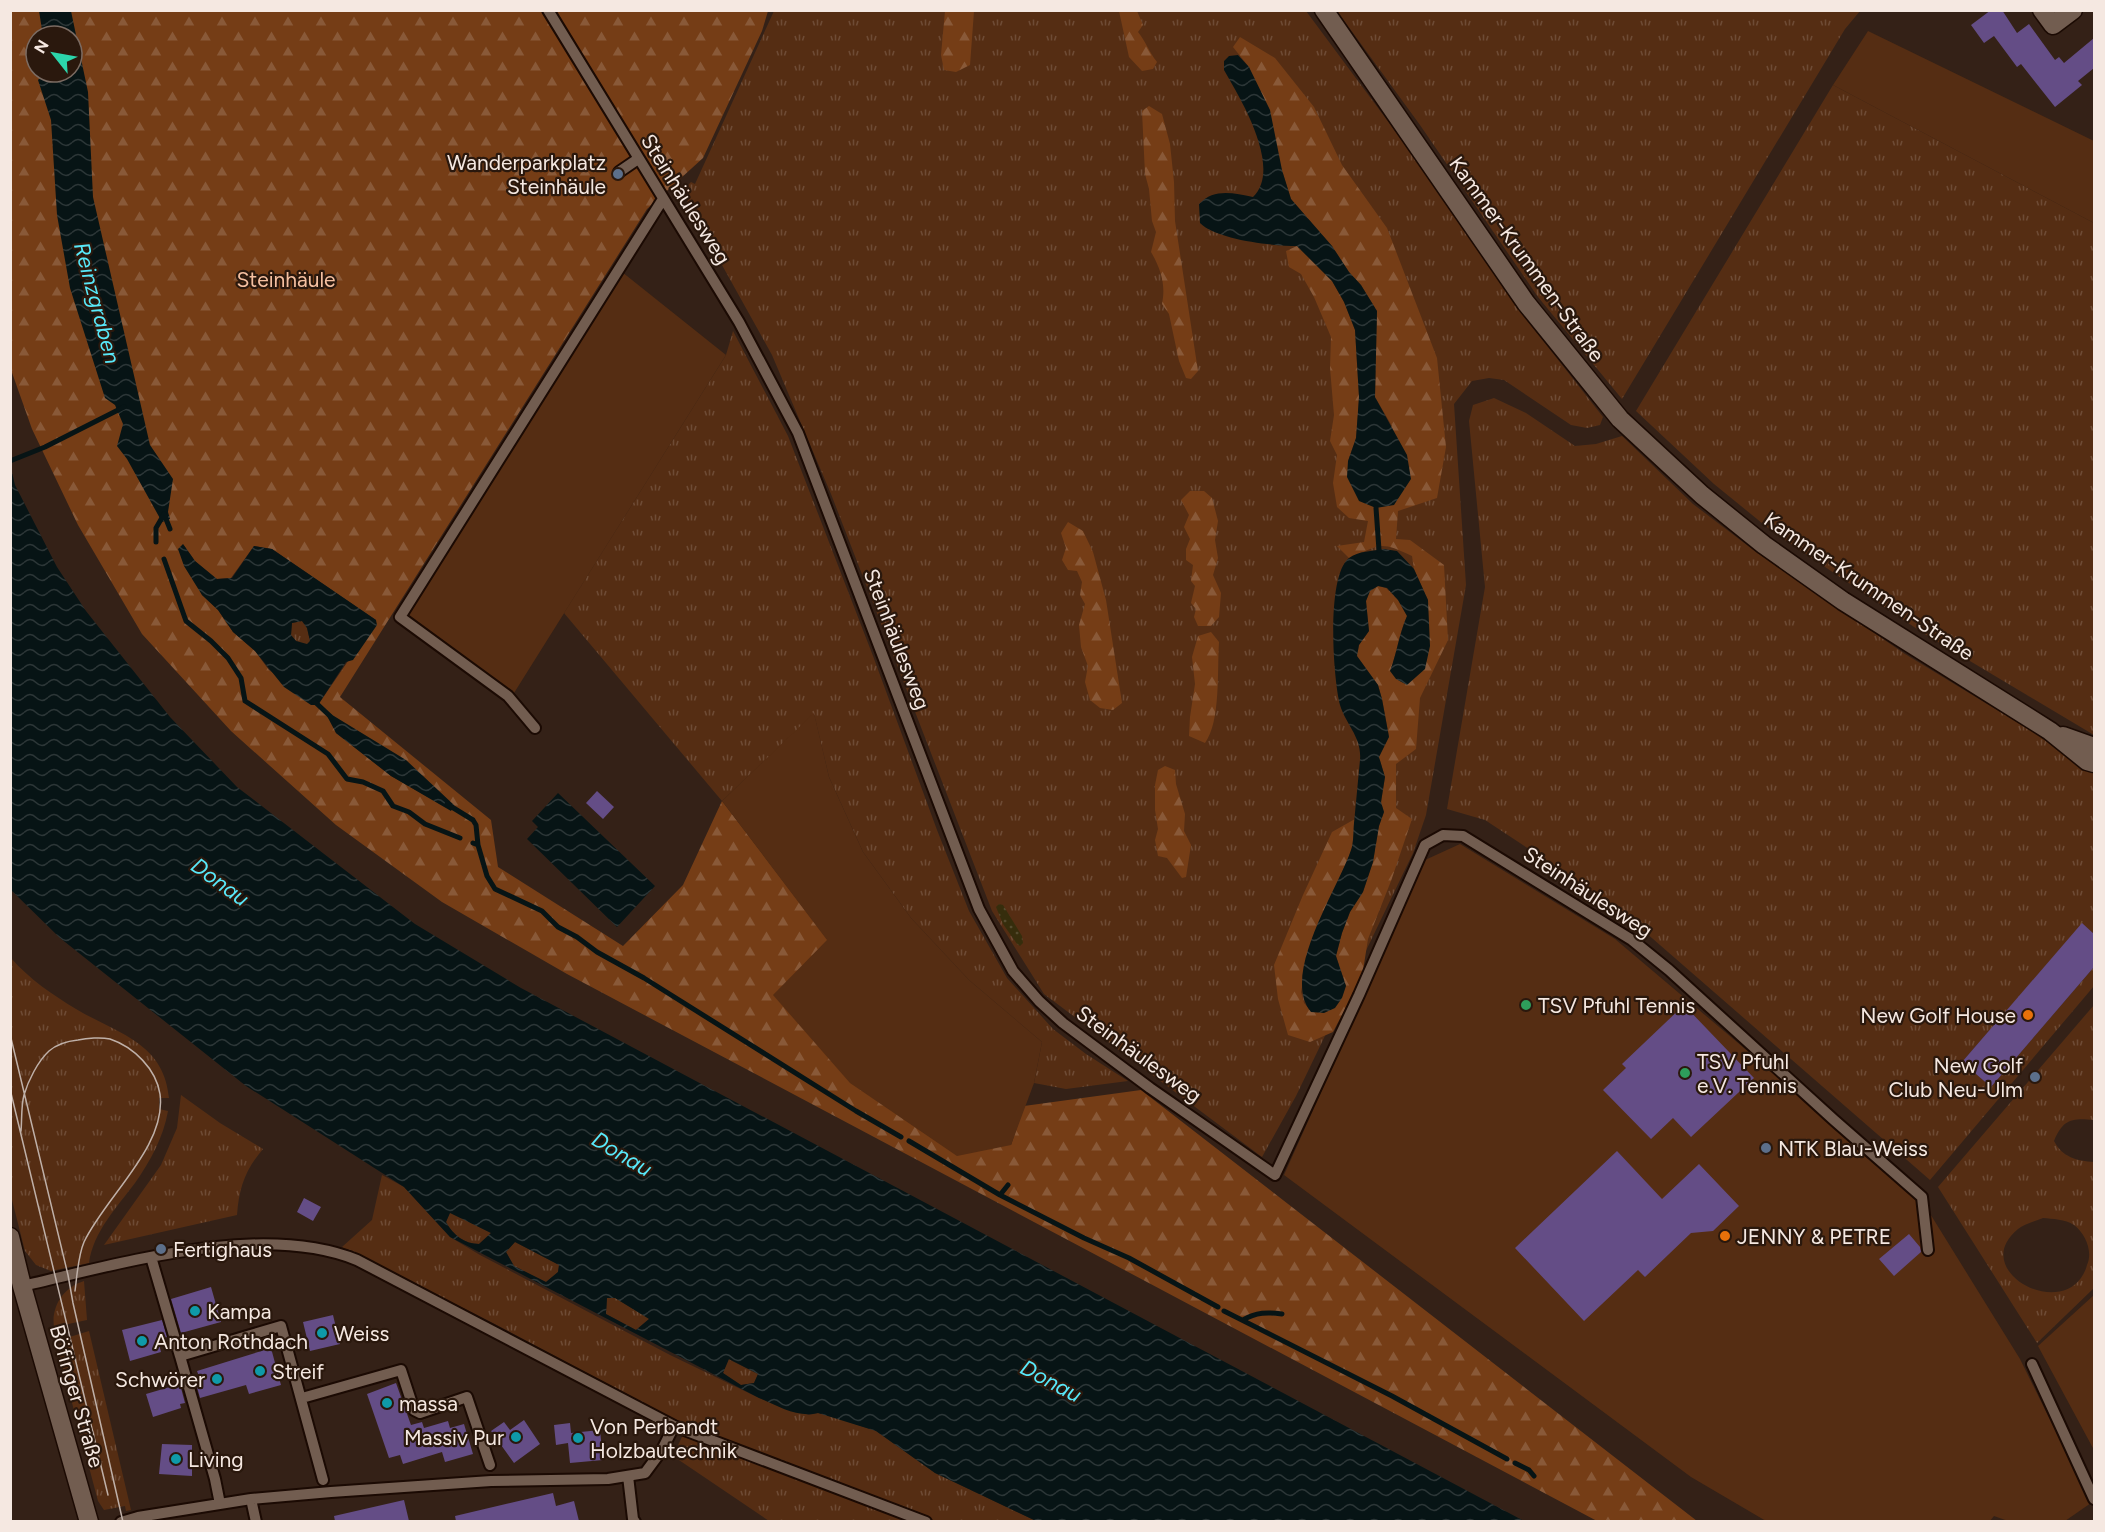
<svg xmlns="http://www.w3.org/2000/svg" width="2105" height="1532" viewBox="0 0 2105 1532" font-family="Figtree,sans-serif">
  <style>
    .grass { fill: url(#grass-tufts); fill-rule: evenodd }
    .forest { fill: url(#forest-firs); fill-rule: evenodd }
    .sand { fill: url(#sand-dots) }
    .garden { fill: #552d13 }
    .water { fill: url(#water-waves); fill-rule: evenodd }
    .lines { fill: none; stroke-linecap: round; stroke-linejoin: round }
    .stream { stroke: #071415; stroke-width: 5 }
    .building { fill: #644d86 }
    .service-casing { stroke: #1b0a03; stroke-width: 14 }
    .minor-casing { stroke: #1b0a03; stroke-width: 21 }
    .tertiary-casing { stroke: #1b0a03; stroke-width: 21 }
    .service { stroke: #725d50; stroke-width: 10 }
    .minor { stroke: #725d50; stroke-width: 18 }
    .tertiary { stroke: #725d50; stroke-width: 18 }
    .tram { stroke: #bfb0a8; stroke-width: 1.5 }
    .service-dot { fill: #5c6f8a; stroke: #2a180d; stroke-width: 2 }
    .leisure-dot { fill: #2e9e5b; stroke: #2a180d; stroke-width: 2 }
    .food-dot { fill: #e8710a; stroke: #2a180d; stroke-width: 2 }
    .culture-dot { fill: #0f9aa8; stroke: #2a180d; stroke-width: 2 }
    .labels { text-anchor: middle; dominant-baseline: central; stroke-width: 4.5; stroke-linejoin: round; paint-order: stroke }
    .poi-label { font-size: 21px; fill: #f5e8e1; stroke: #2a180d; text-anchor: start }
    .street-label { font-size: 21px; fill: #f5e8e1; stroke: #2a180d }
    .park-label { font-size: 21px; fill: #f5c0a1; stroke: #2a180d }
    .water-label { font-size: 22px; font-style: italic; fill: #58e8f9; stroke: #2a180d }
  </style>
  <defs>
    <pattern id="grass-tufts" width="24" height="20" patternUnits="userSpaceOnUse" patternTransform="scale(1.5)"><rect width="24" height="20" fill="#552d13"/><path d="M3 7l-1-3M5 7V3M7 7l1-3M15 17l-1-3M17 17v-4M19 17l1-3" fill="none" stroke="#6e4b35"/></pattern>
    <pattern id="forest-firs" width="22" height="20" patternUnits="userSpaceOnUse" patternTransform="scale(1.5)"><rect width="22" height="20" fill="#753d16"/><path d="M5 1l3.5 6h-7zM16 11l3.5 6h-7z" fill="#895938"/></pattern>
    <pattern id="sand-dots" width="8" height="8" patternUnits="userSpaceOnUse" patternTransform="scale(1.5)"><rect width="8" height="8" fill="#362d0c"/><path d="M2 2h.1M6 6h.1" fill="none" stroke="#544b2f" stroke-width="1.8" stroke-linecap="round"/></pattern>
    <pattern id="water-waves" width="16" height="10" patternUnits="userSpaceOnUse" patternTransform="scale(1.5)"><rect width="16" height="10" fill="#071415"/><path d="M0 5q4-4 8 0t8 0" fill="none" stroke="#2c3637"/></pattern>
  </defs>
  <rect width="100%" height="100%" fill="#342117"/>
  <!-- grass -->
  <path class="grass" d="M774 11H1306L1404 143 1522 314 1603 417 1600 425 1587 428 1571 425 1504 380 1489 378 1472 381 1454 404 1466 585 1426 815 1413 853 1296 1096 1262 1157 1044 994 992 911 831 494 772 355 687 202 689 198 684 189 691 182 695 184Z
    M1337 11H1860L1845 29 1622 399 1538 297 1420 125Z
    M1833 85 2094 223V735L1923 633 1773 532 1714 484 1636 411Z
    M733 331 788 436 873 656 937 830 969 911 1007 978 1053 1029 1086 1054 1128 1081 1066 1089 1034 1083 1042 1042 969 980 911 918 863 852 829 777 814 714 722 801 564 613 726 355Z
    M1494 398 1526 413 1575 446 1596 444 1622 436 1693 504 1756 552 1905 654 2094 769V934L2082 924 1962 1062 1991 1087 2094 967V986L1930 1180 1614 905 1485 820 1447 809 1485 587 1469 421 1473 405Z
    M302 621 307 628 310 641 307 645 296 641 291 635 292 623Z
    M11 958C29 979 53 995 76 1009 116 1033 164 1042 169 1098H159V1109L168 1111C163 1138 151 1160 135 1183 117 1207 93 1232 89 1263L51 1271 36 1265 25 1251 10 1192Z
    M2094 1005V1120C2072 1118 2063 1119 2054 1141 2062 1157 2077 1161 2094 1162V1288L2037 1343 1938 1187ZM2043 1218C2053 1219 2065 1219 2074 1225 2086 1234 2093 1252 2087 1265 2086 1269 2084 1274 2081 1278 2053 1317 1970 1268 2018 1229 2024 1224 2035 1221 2043 1218Z
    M181 1095 220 1123 263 1149C245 1170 239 1188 237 1215L104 1245 161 1165 177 1128Z
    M382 1175 404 1187 450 1237 480 1255 670 1355 759 1398 809 1415 818 1413 834 1417 876 1431 935 1473 1036 1521H769L673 1456 687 1426 491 1322 342 1247 372 1220Z
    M450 1212 491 1233 479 1244C465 1244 453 1235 446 1222Z
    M515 1242 559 1265 558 1272 546 1282 514 1266 506 1252Z
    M84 1281 87 1320 54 1327C51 1306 64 1287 84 1281Z
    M607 1297 615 1298 650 1318 636 1330 606 1314Z
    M89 1331 131 1510 126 1511 125 1506 104 1510 98 1501 57 1346 61 1344 60 1340Z
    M728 1359 758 1374 754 1383 741 1385 723 1373Z"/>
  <!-- forest -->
  <path class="forest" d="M10 11H768L762 31 703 158 647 209 340 697 491 820 498 867 623 946 683 885 722 801 828 940 1011 1145 1024 1106 1141 1090 1697 1521H1597L567 974 442 902 336 825 231 731 142 634 78 525 32 429 10 367ZM36 36H72V72H36ZM183 544 195 561 216 579 231 578 254 546 272 549 376 620 318 705 269 670 255 651 233 632 218 610 202 595ZM329 713 454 806 451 810 391 776 336 733Z
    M945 11H974L970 65 956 72 944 70 941 55Z
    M1119 11H1137L1143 25 1138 32C1146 42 1149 52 1157 62L1153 69 1142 71 1129 57Z
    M1240 37 1275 58 1314 107 1342 165 1387 228 1437 358 1446 447 1437 498 1398 511 1396 539 1410 540 1444 565 1448 640 1420 698 1416 749 1396 764V808L1412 819 1391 881 1368 939 1362 977 1333 1032 1310 1042 1288 1035 1278 999 1274 965 1303 895 1332 832 1355 819 1352 849 1310 947 1301 992 1304 1003 1311 1011 1346 986 1336 956 1342 933 1350 912 1363 892 1373 862 1379 826 1384 812 1381 803 1385 777 1379 757 1389 736 1382 699 1378 685 1357 656 1359 645 1369 631 1366 601 1370 591 1378 586 1386 588 1398 600 1407 616C1399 633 1397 653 1390 671L1428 600 1414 569 1412 556C1378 540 1382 545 1349 558L1337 546 1364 542 1368 521 1349 518 1337 507 1333 483 1337 455 1330 441 1334 415 1330 368 1331 337 1314 297 1301 274 1289 267 1286 251 1297 246 1332 281 1344 302 1355 330 1359 397 1356 438 1348 461 1392 426 1375 397 1377 311 1361 285 1349 272 1332 246 1291 199 1249 67 1233 47Z
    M1149 106 1162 114 1170 144 1174 182 1175 221 1198 371 1191 379 1186 378 1179 361 1169 314 1162 304C1166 285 1161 269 1151 252L1156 232 1152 221 1149 189 1145 174 1142 111Z
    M1190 491H1204L1212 498 1218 521 1215 540 1218 558 1213 575 1221 593 1219 617 1211 626H1198L1194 617 1196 609 1191 603 1195 586 1191 581 1193 565 1186 560V549L1190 539 1184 527 1189 515 1181 500Z
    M1068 522 1083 531 1093 552 1106 600 1122 703 1113 710 1100 708 1090 700 1085 682 1088 666 1081 647 1079 625 1085 604 1080 595 1082 582 1077 571 1068 570 1062 560 1066 548 1061 533Z
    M1211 632 1219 642C1217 670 1221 721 1205 743L1189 736 1190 717 1195 684 1192 657 1198 636Z
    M1165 766 1175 770 1176 784 1185 814 1184 831 1191 845 1186 877 1182 878 1167 858 1158 856 1155 840 1158 829 1155 810V785L1158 770Z"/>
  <!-- sand -->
  <path class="sand" d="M999 904 1003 905 1022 936 1023 943 1020 946 1017 944 1003 924 996 907Z"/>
  <!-- garden -->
  <path class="garden" d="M1868 31 2094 141V223L1833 85Z
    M622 272 726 355 514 693 407 614 474 510Z
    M814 713 829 777 863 852 911 918 969 980 1042 1042 1034 1083 1011 1145 957 1156 850 1083 773 995 827 940 722 801Z
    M1460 844 1615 939 1770 1070 1929 1212 2020 1359 2091 1503 2065 1521H2008L1994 1516 1989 1522 1766 1521 1691 1477 1284 1175 1425 860Z
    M2094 1295V1450L2038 1346Z"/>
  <!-- water -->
  <path class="water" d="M39 11H71L88 92 93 197 150 445 173 479 168 512 170 519 162 522 127 459 117 446 123 424 115 405 105 398 70 288 57 215 51 120 38 80 45 72H72V36H43Z
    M1238 55 1249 67 1270 110 1282 170 1291 199 1332 246 1349 272 1361 285 1377 311 1375 397 1407 455 1411 479 1394 505 1376 508 1359 501 1347 477 1348 461 1356 438 1359 397 1355 330 1344 302 1332 281 1297 246C1273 246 1217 240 1200 223L1199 204C1214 188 1233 193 1253 197 1283 168 1240 98 1224 70V61L1229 56Z
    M10 464 15 485 57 567 86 611 170 717 237 787 415 924 521 988 1524 1521H1036L935 1473 876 1431 818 1413C797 1418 778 1406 759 1398L450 1237 404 1187 246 1086 60 938 11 890ZM450 1213 491 1233 479 1244C465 1244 453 1235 446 1222ZM515 1242 559 1265 558 1272 546 1282 514 1266 506 1252ZM607 1298H615L649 1319 636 1330 606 1314ZM729 1359 758 1374 754 1383 741 1385 723 1373Z
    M183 544 195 561 217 579 232 578 254 546 272 549 376 620 377 625 353 660 346 662 318 705H311L284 687 255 651 233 632 218 610 202 595 184 566 178 549ZM302 621 307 628 310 641 307 644 296 641 291 635 292 623Z
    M1384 549 1397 551 1414 569 1428 600 1430 646 1425 669 1407 685 1396 679 1390 671C1397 653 1399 634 1407 616L1398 600 1387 588 1378 586 1370 591 1366 601 1369 631 1359 645 1357 656 1378 685 1382 699 1389 737 1379 757 1385 777 1381 802 1384 812 1379 826 1373 862 1363 892 1350 912 1342 933 1336 956 1346 986 1342 998 1335 1008 1324 1013 1311 1012C1280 975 1338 889 1351 850 1354 842 1353 832 1354 823 1356 802 1358 781 1360 760 1362 737 1346 725 1340 705 1333 678 1326 576 1349 558 1358 551 1373 551 1384 549Z
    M329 713 406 760 454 805 451 811 391 776 336 733 327 716Z
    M558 793 655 886 617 927 527 839 538 827 532 821Z"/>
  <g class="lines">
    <!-- stream -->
    <path class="stream" d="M10 461 45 447 124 407
      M1376 508 1379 550
      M164 514 170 529
      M156 542V528L163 516
      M164 559 186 621 211 641 228 658 241 678 245 701 328 754 347 779 363 782 383 791 393 806 409 812 425 824 460 838
      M314 701 331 717
      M447 804 473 820 476 825 478 845
      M473 843 478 845 487 876 495 889 542 911 558 927 577 937 597 952 644 978 856 1111 901 1137
      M909 1141 1000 1195 1084 1238 1129 1258 1218 1307
      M1000 1195 1008 1185
      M1224 1311 1392 1396 1507 1459
      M1243 1320C1256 1312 1268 1312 1282 1314
      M1515 1463 1529 1470 1534 1476"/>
  </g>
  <!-- building -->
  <path class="building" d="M1991 10H2002L2017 33 2029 24 2055 60 2059 57 2064 63 2094 38V68L2078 81 2082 85 2055 107 2021 64 2017 67 1994 36 1984 43 1971 25Z
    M597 791 614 807 603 819 586 803Z
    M2082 923 2094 934V967L1991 1087 1962 1062Z
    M1684 1005 1754 1078 1691 1137 1673 1118 1651 1139 1603 1090 1626 1068 1622 1064Z
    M1617 1151 1662 1199 1699 1164 1739 1206 1713 1231 1691 1233 1645 1277 1638 1270 1584 1321 1515 1248Z
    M304 1198 321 1207 313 1221 297 1212Z
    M1909 1234 1920 1247 1921 1252 1894 1276 1879 1259Z
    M211 1287 221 1322 181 1333 171 1299Z
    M333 1315 340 1344 310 1351 303 1322Z
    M162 1320 167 1337 158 1340 161 1352 130 1361 122 1330Z
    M271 1348 281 1385 249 1394 246 1385 200 1398 195 1380 200 1379 197 1371Z
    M396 1383 411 1425 422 1422 424 1428 448 1421 450 1428 464 1424 473 1454 445 1462 442 1452 403 1464 400 1455 389 1458 367 1394Z
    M180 1384 185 1403 180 1404 181 1408 153 1417 146 1394Z
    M524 1420 540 1444 514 1463 491 1431 504 1422 510 1430Z
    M570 1423 571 1433 600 1430 603 1460 570 1463 568 1443 556 1445 554 1425Z
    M162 1444 192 1445V1476L159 1474Z
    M553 1493 556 1506 574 1501 579 1521H456L455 1516Z
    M404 1500 409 1521H335L334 1516Z"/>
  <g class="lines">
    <!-- service casing -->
    <g class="service-casing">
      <path id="service" d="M548 10 739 322 798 433 979 909 1013 971 1039 1001 1063 1023 1150 1088 1275 1175 1359 995 1425 845 1443 835 1463 836 1632 940 1669 970 1834 1120 1922 1197 1928 1250
        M619 172 638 159
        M535 728 508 696 400 617 663 199
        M151 1257 180 1356
        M22 1286C120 1264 261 1221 357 1260L674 1426 926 1522
        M2032 1364 2094 1499
        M302 1398 401 1370 414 1410 420 1413 467 1397 490 1465
        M628 1476 633 1519 635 1522
        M251 1499 256 1522
        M220 1504 215 1479 180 1356 281 1326 323 1480
        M121 1522 138 1517 251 1499 331 1492 491 1481 608 1479 645 1473 662 1450 674 1426"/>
    </g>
    <!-- minor casing -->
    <g class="minor-casing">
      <path id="minor" d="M2042 10 2053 25 2073 10"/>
    </g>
    <!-- tertiary casing -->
    <g class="tertiary-casing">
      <path id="tertiary" d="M1324 10 1526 303 1620 419 1702 495 1764 545 1843 601 2050 731 2087 761 2094 763
        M2063 736 2094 747
        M10 1237 22 1286 89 1522"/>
    </g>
    <!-- service -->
    <use href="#service" class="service"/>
    <!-- minor -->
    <use href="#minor" class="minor"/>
    <!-- tertiary -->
    <use href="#tertiary" class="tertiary"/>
    <!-- tram -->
    <path class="tram" d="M10 1034 68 1275 73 1303 123 1522
      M10 1089 108 1495
      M21 1131C22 1120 21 1106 24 1095 28 1081 38 1061 49 1051 56 1045 68 1041 78 1040 87 1038 101 1037 110 1039 134 1047 156 1069 160 1094 167 1146 106 1196 84 1242 78 1256 77 1276 75 1291"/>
  </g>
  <!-- markers -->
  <g class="service-dot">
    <circle cx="618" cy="174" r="6"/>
    <circle cx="2035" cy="1077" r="6"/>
    <circle cx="1766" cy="1148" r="6"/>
    <circle cx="161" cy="1249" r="6"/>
  </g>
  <g class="leisure-dot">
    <circle cx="1526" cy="1005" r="6"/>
    <circle cx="1685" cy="1073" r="6"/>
  </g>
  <g class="food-dot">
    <circle cx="2028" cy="1015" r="6"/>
    <circle cx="1725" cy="1236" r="6"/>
  </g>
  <g class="culture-dot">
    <circle cx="195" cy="1311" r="6"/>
    <circle cx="322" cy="1333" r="6"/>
    <circle cx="142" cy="1341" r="6"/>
    <circle cx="260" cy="1371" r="6"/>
    <circle cx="217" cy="1379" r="6"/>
    <circle cx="387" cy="1403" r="6"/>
    <circle cx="516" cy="1437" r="6"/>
    <circle cx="578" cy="1438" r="6"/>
    <circle cx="176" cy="1459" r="6"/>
  </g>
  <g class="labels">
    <!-- poi labels -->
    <g class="poi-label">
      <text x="606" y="162" text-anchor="end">Wanderparkplatz<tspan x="606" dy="24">Steinhäule</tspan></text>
      <text x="1538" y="1005">TSV Pfuhl Tennis</text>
      <text x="2016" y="1015" text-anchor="end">New Golf House</text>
      <text x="1697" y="1061">TSV Pfuhl<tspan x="1697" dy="24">e.V. Tennis</tspan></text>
      <text x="2023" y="1065" text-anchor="end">New Golf<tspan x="2023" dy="24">Club Neu-Ulm</tspan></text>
      <text x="1778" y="1148">NTK Blau-Weiss</text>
      <text x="1737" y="1236">JENNY &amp; PETRE</text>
      <text x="173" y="1249">Fertighaus</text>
      <text x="207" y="1311">Kampa</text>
      <text x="334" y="1333">Weiss</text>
      <text x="154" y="1341">Anton Rothdach</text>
      <text x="272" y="1371">Streif</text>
      <text x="205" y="1379" text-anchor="end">Schwörer</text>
      <text x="399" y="1403">massa</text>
      <text x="590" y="1426">Von Perbandt<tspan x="590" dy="24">Holzbautechnik</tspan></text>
      <text x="504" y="1437" text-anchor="end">Massiv Pur</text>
      <text x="188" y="1459">Living</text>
    </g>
    <!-- street labels -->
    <g class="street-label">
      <text transform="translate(686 199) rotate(58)">Steinhäulesweg</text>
      <text transform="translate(1527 259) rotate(54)">Kammer-Krummen-Straße</text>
      <text transform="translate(1869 586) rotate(34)">Kammer-Krummen-Straße</text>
      <text transform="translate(897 639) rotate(69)">Steinhäulesweg</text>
      <text transform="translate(1588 892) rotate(33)">Steinhäulesweg</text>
      <text transform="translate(1139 1054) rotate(36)">Steinhäulesweg</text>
      <text transform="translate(77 1396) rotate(74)">Böfinger Straße</text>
    </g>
    <!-- park labels -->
    <g class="park-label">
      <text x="286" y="279">Steinhäule</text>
    </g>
    <!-- water labels -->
    <g class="water-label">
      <text transform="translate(97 303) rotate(75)">Reinzgraben</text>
      <text transform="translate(220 882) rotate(36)">Donau</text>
      <text transform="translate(622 1154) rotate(31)">Donau</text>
      <text transform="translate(1051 1381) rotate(28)">Donau</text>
    </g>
  </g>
  <!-- border -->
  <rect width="2105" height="1532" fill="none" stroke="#f5e8e1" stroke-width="24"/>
  <!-- north arrow -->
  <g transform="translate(54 54) rotate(301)"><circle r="28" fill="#2a180d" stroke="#7b6b62" stroke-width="1.5"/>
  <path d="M0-4.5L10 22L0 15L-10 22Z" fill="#2cd5ab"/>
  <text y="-9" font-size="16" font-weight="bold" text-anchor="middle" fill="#f5e8e1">N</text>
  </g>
</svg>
